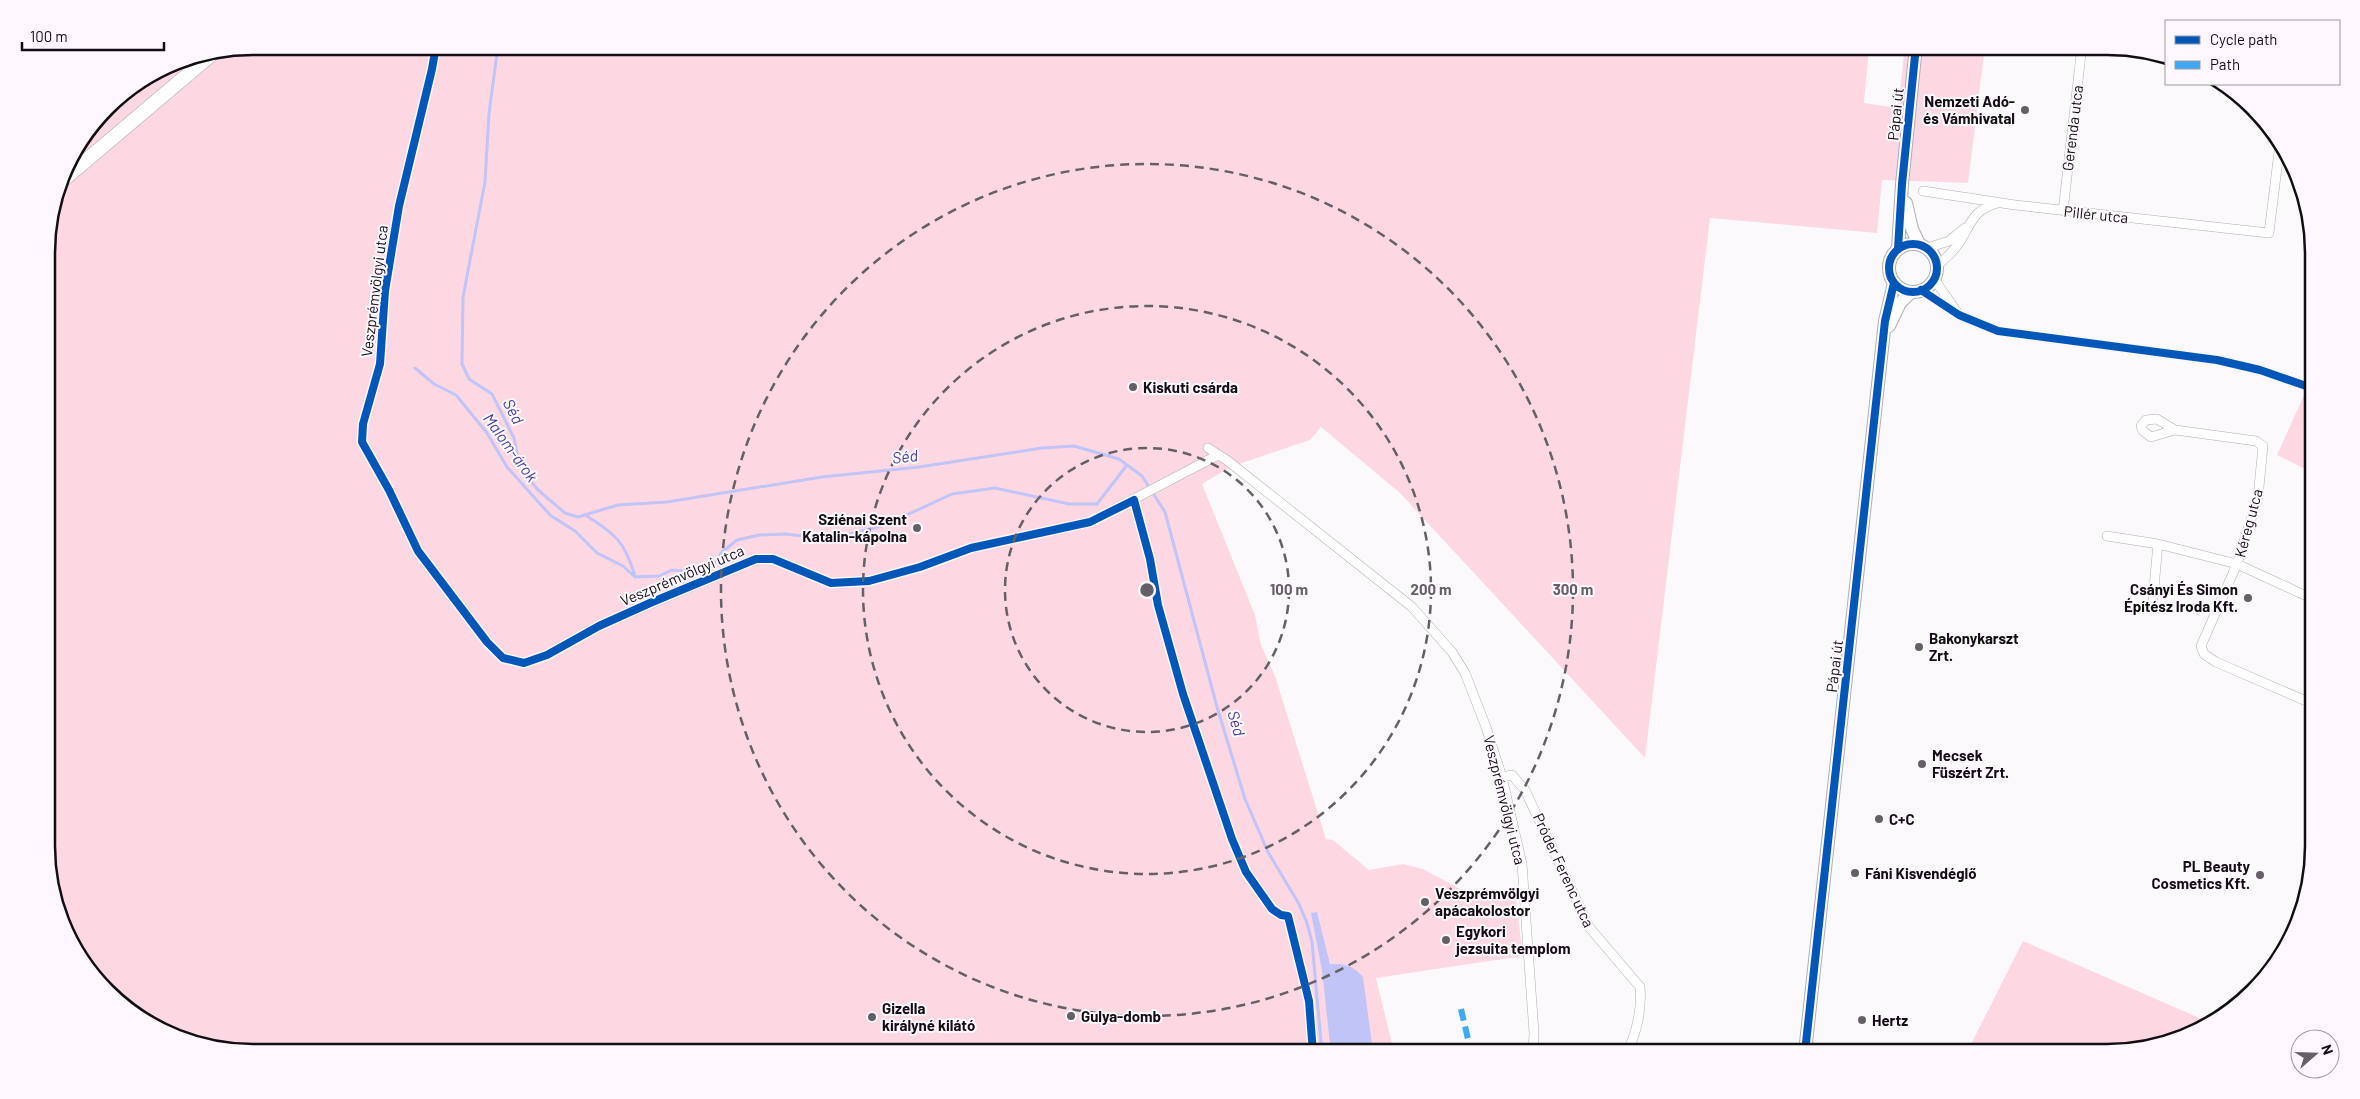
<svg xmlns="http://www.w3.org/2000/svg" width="2360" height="1099" viewBox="0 0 2360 1099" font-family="Barlow,sans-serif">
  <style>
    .green { fill: #fdd8e3 }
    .water { fill: #c0c4f7 }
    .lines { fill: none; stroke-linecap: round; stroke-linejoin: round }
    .stream { stroke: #c0c4f7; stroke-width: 3 }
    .minor-casing { stroke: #b1aeb2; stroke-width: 10 }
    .secondary-casing { stroke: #b1aeb2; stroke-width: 14 }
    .primary-casing { stroke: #b1aeb2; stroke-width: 15 }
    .minor { stroke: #fffeff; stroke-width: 9 }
    .secondary { stroke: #fffeff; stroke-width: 12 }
    .primary { stroke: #fffeff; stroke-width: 14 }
    .quiet { stroke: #3fa9f5; stroke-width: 6; stroke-dasharray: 12 6; stroke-linecap: butt }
    .cycleway-casing { stroke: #fdf8fe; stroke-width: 11 }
    .cycleway { stroke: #0057b8; stroke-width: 8 }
    .ring { fill: none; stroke: #646065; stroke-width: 2.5; stroke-dasharray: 9 6 }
    .poi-dot { fill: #646065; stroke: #fdf8fe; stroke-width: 2 }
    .labels { text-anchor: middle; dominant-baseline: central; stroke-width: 4; stroke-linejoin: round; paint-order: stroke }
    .poi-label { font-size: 15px; font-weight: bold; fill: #120e13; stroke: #fdf8fe; text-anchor: start }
    .street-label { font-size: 15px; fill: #120e13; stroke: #fdf8fe }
    .water-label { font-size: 16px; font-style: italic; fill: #4440a5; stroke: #fdf8fe }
    .rim { fill: none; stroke: #120e13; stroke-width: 2.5 }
    .centre { fill: #646065; stroke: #fdf8fe; stroke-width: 2.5 }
    .ring-label { font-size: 15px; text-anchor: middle; font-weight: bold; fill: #646065; stroke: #fdf8fe; stroke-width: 4; stroke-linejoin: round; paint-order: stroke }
  </style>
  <rect width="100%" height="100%" fill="#fcf9fd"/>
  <!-- green -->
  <path class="green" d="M253 46H1869L1864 103 1898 108 1905 46H1985L1968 183 1882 180 1877 233 1710 218 1645 758 1400 493 1321 427 1310 440 1230 467 1202 484 1255 615 1261 645 1275 676 1326 839 1333 840 1369 870 1403 864 1423 869 1464 891 1515 892 1523 956 1376 978 1394 1052 253 1053 173 1037 127 1010 89 972 62 925 48 873 47 239 68 161 116 98 174 62Z
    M2312 377 2313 473 2277 455Z
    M2023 941 2211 1023 2174 1042 2120 1052H1967Z"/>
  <!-- water -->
  <path class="water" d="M1317 912 1330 964C1344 964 1353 965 1363 977L1373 1052 1331 1053 1322 970 1311 913Z"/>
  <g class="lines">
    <!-- stream -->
    <path class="stream" d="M498 46 489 113 485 182 463 297 462 364 469 379 492 394 514 438 520 467 538 490 565 513 578 517 618 505 667 502 822 477 919 467 1042 448 1074 446 1119 459 1142 476 1165 512 1217 707 1245 799 1268 852 1299 904 1307 923 1312 942 1322 1053
      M415 368 434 384 456 395 487 433 507 467 550 515 575 531 597 553 623 566 635 577 659 576 672 570 691 572 713 565 722 552 737 540 759 535 785 534 812 537 851 534 885 525 952 494 995 488 1069 504H1097L1127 465
      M585 515C616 535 624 540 635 576"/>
    <!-- minor casing -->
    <g class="minor-casing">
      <path id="minor" d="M1923 191 2015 205 2269 233 2280 143
        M2063 211 2082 46
        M1927 248 1949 241 1965 228
        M1937 266C1945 259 1953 252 1959 243 1972 223 1972 210 1998 203
        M1934 279 1957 312
        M1921 290 1959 315 1998 331 2217 360 2260 370 2312 388
        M2175 430 2151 437 2143 431 2141 426 2146 420 2157 419 2175 430 2256 441 2263 446 2258 497 2237 564 2201 646 2204 654 2216 662 2313 704
        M362 442 389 490 418 551 487 642 503 658 524 663 547 655 599 626 756 559H773L831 583 869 581 920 567 971 548 1090 522 1218 455
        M1208 448 1228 461 1412 607 1452 652 1465 673 1486 727 1502 777 1522 864 1534 1033 1533 1052
        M2107 536 2158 544 2237 564 2313 599
        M2153 598 2158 544
        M1502 777 1512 775 1525 790 1589 927 1640 987C1642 1008 1637 1033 1627 1052"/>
    </g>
    <!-- secondary casing -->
    <g class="secondary-casing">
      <path id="secondary" d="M1906 203 1912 229 1919 244
        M1889 268a24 24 0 1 1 48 0a24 24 0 1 1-48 0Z
        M1898 249 1902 184 1916 46
        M1889 326 1900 303 1911 292
        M1805 1052 1885 321 1894 283"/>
    </g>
    <!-- primary casing -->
    <g class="primary-casing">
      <path id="primary" d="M63 180 212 54"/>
    </g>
    <!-- minor -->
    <use href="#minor" class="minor"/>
    <!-- secondary -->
    <use href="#secondary" class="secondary"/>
    <!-- primary -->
    <use href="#primary" class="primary"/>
    <!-- quiet -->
    <path class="quiet" d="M2313 599V598
      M1461 1009 1471 1052"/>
    <!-- cycleway casing -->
    <g class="cycleway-casing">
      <path id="cycleway" d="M436 46 432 69 399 206 385 291 380 364 363 424 362 442 389 490 418 551 487 642 503 658 524 663 547 655 599 626 650 603 756 559H773L831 583 869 581 920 567 971 548 1090 522 1134 500 1150 559 1158 605 1183 694 1232 839 1246 872 1272 909 1281 915 1288 916 1309 1001 1313 1053
        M1889 268a24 24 0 1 1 48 0a24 24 0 1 1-48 0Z
        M1898 249 1902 184 1916 46
        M1921 290 1959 315 1998 331 2217 360 2260 370 2312 388
        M1805 1052 1885 321 1894 283"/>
    </g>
    <!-- cycleway -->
    <use href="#cycleway" class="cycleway"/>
  </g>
  <!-- distance rings -->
  <g class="ring">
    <circle cx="1147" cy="590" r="142"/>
    <circle cx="1147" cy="590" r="284"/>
    <circle cx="1147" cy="590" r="426"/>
  </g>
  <!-- markers -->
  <g class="poi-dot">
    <circle cx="2025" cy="110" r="5"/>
    <circle cx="1133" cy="387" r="5"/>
    <circle cx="917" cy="528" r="5"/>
    <circle cx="2248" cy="598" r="5"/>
    <circle cx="1919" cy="647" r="5"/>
    <circle cx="1922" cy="764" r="5"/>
    <circle cx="1879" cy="819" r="5"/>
    <circle cx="1855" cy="873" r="5"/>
    <circle cx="2260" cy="875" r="5"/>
    <circle cx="1425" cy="902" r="5"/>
    <circle cx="1446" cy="940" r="5"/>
    <circle cx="1071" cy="1016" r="5"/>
    <circle cx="872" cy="1017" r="5"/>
    <circle cx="1862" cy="1020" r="5"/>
  </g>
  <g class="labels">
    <!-- poi labels -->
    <g class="poi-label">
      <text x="2015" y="101" text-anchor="end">Nemzeti Adó-<tspan x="2015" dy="17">és Vámhivatal</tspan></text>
      <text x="1143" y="387">Kiskuti csárda</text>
      <text x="907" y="519" text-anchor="end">Sziénai Szent<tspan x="907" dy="17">Katalin-kápolna</tspan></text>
      <text x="2238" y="589" text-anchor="end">Csányi És Simon<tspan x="2238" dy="17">Építész Iroda Kft.</tspan></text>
      <text x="1929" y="638">Bakonykarszt<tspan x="1929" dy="17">Zrt.</tspan></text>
      <text x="1932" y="755">Mecsek<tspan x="1932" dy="17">Füszért Zrt.</tspan></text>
      <text x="1889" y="819">C+C</text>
      <text x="2250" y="866" text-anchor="end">PL Beauty<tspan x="2250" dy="17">Cosmetics Kft.</tspan></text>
      <text x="1865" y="873">Fáni Kisvendéglő</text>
      <text x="1435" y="893">Veszprémvölgyi<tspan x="1435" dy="17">apácakolostor</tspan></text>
      <text x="1456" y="931">Egykori<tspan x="1456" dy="17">jezsuita templom</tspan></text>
      <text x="882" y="1008">Gizella<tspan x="882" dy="17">királyné kilátó</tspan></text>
      <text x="1081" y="1016">Gulya-domb</text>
      <text x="1872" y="1020">Hertz</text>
    </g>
    <!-- street labels -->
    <g class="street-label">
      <text transform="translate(1895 114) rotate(-84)">Pápai út</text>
      <text transform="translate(2072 128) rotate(-83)">Gerenda utca</text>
      <text transform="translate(2096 214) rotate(6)">Pillér utca</text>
      <text transform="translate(374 291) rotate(-83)">Veszprémvölgyi utca</text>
      <text transform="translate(2248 523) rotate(-75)">Kéreg utca</text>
      <text transform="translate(682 575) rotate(-23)">Veszprémvölgyi utca</text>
      <text transform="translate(1834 666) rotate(-83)">Pápai út</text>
      <text transform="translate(1505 800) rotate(76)">Veszprémvölgyi utca</text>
      <text transform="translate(1564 870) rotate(65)">Próder Ferenc utca</text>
    </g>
    <!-- water labels -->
    <g class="water-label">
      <text transform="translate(514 411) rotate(63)">Séd</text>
      <text transform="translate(511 447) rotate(54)">Malom-árok</text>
      <text transform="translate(905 456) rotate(-6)">Séd</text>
      <text transform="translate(1237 723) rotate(74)">Séd</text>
    </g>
  </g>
  <!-- crop -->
  <path d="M0 0H2360V1099H0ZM253 55H2107A198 198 0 0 1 2305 253V846A198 198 0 0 1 2107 1044H253A198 198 0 0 1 55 846V253A198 198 0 0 1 253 55Z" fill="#fdf8fe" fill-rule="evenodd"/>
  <path class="rim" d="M253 55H2107A198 198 0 0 1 2305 253V846A198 198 0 0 1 2107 1044H253A198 198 0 0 1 55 846V253A198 198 0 0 1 253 55Z"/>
  <circle cx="1147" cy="590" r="8" class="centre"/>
  <g class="ring-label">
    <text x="1289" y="595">100 m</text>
    <text x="1431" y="595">200 m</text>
    <text x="1573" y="595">300 m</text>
  </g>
  <!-- legend -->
  <rect x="2165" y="20" width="175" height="65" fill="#fdf8fe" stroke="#9f9aa0"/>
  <rect x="2175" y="36" width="25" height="8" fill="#0057b8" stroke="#9f9aa0"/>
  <text x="2210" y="45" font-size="15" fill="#120e13">Cycle path</text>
  <rect x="2175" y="61" width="25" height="8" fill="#3fa9f5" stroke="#9f9aa0"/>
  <text x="2210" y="70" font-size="15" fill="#120e13">Path</text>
  <!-- north arrow -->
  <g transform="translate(2315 1054) rotate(70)"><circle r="24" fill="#fdf8fe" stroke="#9f9aa0"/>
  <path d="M0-4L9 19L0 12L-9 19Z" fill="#646065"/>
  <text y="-8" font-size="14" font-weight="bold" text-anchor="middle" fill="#120e13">N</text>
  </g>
  <!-- scale -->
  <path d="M22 42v8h142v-8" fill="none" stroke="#120e13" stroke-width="2.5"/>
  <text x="30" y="42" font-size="15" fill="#120e13" stroke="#fdf8fe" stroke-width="4" paint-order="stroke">100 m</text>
</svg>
